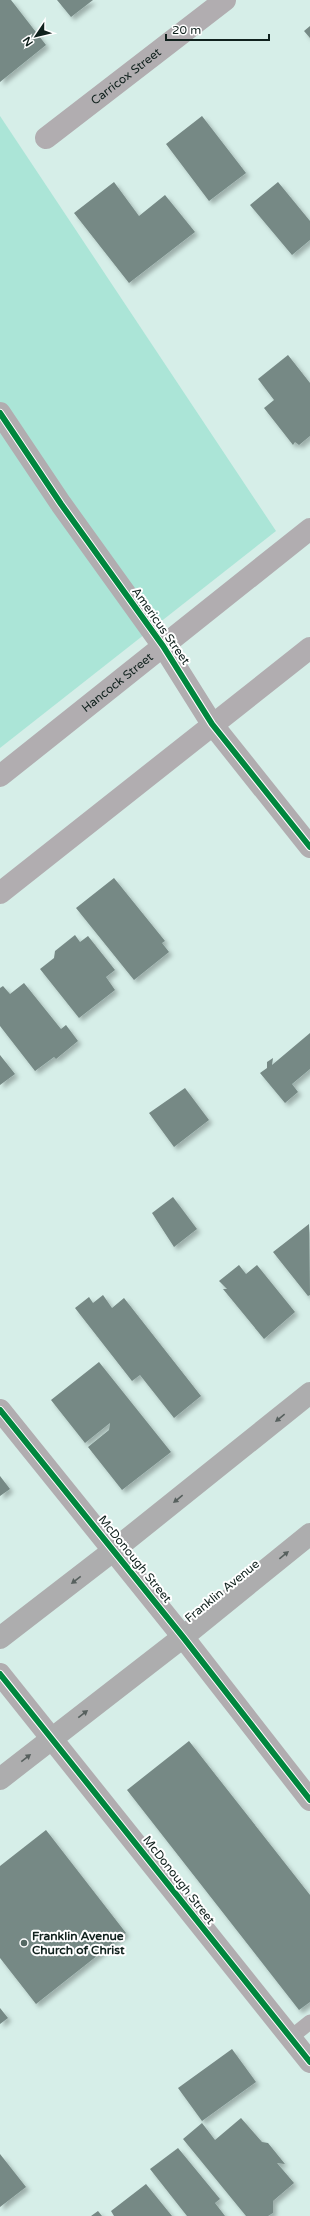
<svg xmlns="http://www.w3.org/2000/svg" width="310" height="2216" viewBox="0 0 310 2216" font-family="'Varela Round',sans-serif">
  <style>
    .green { fill: #abe5d7 }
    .building { fill: #768985; filter: url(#shadow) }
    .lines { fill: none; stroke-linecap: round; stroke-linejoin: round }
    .lane { stroke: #b1adb0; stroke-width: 15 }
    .street { stroke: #b1adb0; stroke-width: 22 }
    .secondary { stroke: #adadae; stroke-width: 22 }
    .cycleway-casing { stroke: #fff; stroke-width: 8 }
    .cycleway { stroke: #00873e; stroke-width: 6 }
    .oneway { fill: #57605e }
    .poi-dot { fill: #556964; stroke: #fff; stroke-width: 1.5 }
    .labels { text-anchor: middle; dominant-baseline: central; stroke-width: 4; stroke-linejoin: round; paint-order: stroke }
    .street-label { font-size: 12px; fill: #10211d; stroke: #fff }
    .poi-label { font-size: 12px; font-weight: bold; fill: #10211d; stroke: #fff; text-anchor: start }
  </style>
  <defs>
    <filter id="shadow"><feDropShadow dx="3.5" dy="3.5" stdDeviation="2" flood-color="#0004"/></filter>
  </defs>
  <rect width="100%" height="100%" fill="#d6eee8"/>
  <!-- green -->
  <path class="green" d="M0 116 276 531 0 748Z"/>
  <!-- building -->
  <path class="building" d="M0 0H11L46 45 0 82Z
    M57 0H93L71 17Z
    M310 26V38L304 31Z
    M202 116 246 173 209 201 166 144Z
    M114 182 139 216 165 195 195 232 129 283 74 213Z
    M278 182 310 221V240L292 255 250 205Z
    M288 355 310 383V436L299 445 295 442 293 445 264 408 274 400 258 379Z
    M114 878 165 941 162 943 169 952 134 980 76 908Z
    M75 935 80 942 88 936 115 970 106 977 115 990 79 1018 40 969 54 958 55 951Z
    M24 983 61 1029 66 1025 78 1041 56 1059 54 1057 35 1071 0 1026V988L3 986 10 994Z
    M310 1033V1069L292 1084 298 1092 285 1103 260 1073 267 1068V1062L273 1058 272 1065Z
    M0 1055 15 1074 0 1085Z
    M185 1088 209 1120 174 1147 149 1113Z
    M173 1197 197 1229 174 1247 152 1213Z
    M309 1224 310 1295 308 1296 273 1252Z
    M239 1265 246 1274 257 1265 295 1312 264 1339 223 1289H227L219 1281Z
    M103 1295 112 1308 124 1298 201 1396 174 1418 140 1375 132 1381 75 1308 89 1297 93 1303Z
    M99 1362 171 1452 122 1490 88 1447 109 1430 110 1423 85 1443 51 1400Z
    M0 1476 10 1489 0 1496Z
    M189 1741 310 1895V2002L299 2010 127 1790Z
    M46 1830 126 1933 36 2004 0 1958V1866Z
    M0 2008 8 2018 0 2024Z
    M232 2049 256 2082 202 2121 178 2088Z
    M241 2118 262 2142 268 2143 285 2164 277 2163 294 2183 273 2201V2213L268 2216H246L183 2139 202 2123 215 2140Z
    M178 2148 220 2199 215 2203 225 2216H187L150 2169Z
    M0 2154 26 2187 0 2207Z
    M146 2184 172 2216H114L111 2211Z
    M98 2211 102 2216H91Z"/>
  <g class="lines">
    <!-- lane -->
    <path class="lane" d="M290 2038 310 2022"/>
    <!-- street -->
    <g class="street">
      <path id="s1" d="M46 138 225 0"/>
      <path d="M0 413 61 504 163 646 212 724 310 847"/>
      <path id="s2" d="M0 776 310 529"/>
      <path d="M0 893 310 648"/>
      <path d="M0 1410 183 1637 310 1800"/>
      <path d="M0 1674 310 2062"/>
    </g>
    <!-- secondary -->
    <path class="secondary" d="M0 1638 114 1550 310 1393
      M0 1779 183 1637 310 1534"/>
    <!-- cycleway casing -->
    <g class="cycleway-casing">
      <path id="cycleway" d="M0 413 61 504 163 646 212 724 310 847
        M0 1410 183 1637 310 1800
        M0 1674 310 2062"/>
    </g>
    <!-- cycleway -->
    <use href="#cycleway" class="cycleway"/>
  </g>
  <!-- one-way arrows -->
  <defs><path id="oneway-solid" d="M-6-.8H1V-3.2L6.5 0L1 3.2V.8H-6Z"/></defs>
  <g class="oneway">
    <use href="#oneway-solid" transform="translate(280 1418) rotate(141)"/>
    <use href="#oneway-solid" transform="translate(178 1499) rotate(141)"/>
    <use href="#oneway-solid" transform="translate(284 1555) rotate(-39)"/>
    <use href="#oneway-solid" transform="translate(76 1580) rotate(142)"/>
    <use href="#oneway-solid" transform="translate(83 1714) rotate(-38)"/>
    <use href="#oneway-solid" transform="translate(26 1758) rotate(-38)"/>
  </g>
  <!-- markers -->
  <circle class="poi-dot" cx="24" cy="1943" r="4"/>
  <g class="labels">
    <!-- street labels -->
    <g class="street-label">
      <text stroke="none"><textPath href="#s1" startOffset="101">Carricox Street</textPath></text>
      <text transform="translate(161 626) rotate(55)">Americus Street</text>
      <text stroke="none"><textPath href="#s2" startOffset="150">Hancock Street</textPath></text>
      <text transform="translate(135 1559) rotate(51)">McDonough Street</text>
      <text transform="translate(222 1591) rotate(-39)">Franklin Avenue</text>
      <text transform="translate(179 1880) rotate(52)">McDonough Street</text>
    </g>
    <!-- poi labels -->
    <g class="poi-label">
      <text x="32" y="1936">Franklin Avenue<tspan x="32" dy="14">Church of Christ</tspan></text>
    </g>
  </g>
  <!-- north arrow -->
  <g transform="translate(36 36) rotate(235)" stroke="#ffffff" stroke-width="3" paint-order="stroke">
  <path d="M0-3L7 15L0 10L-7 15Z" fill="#10211d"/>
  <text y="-6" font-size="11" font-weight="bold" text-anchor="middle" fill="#10211d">N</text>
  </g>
  <!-- scale -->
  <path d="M166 34v6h103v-6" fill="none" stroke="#10211d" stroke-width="2"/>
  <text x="172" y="34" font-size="12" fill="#10211d" stroke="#ffffff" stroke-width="3" paint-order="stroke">20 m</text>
</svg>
